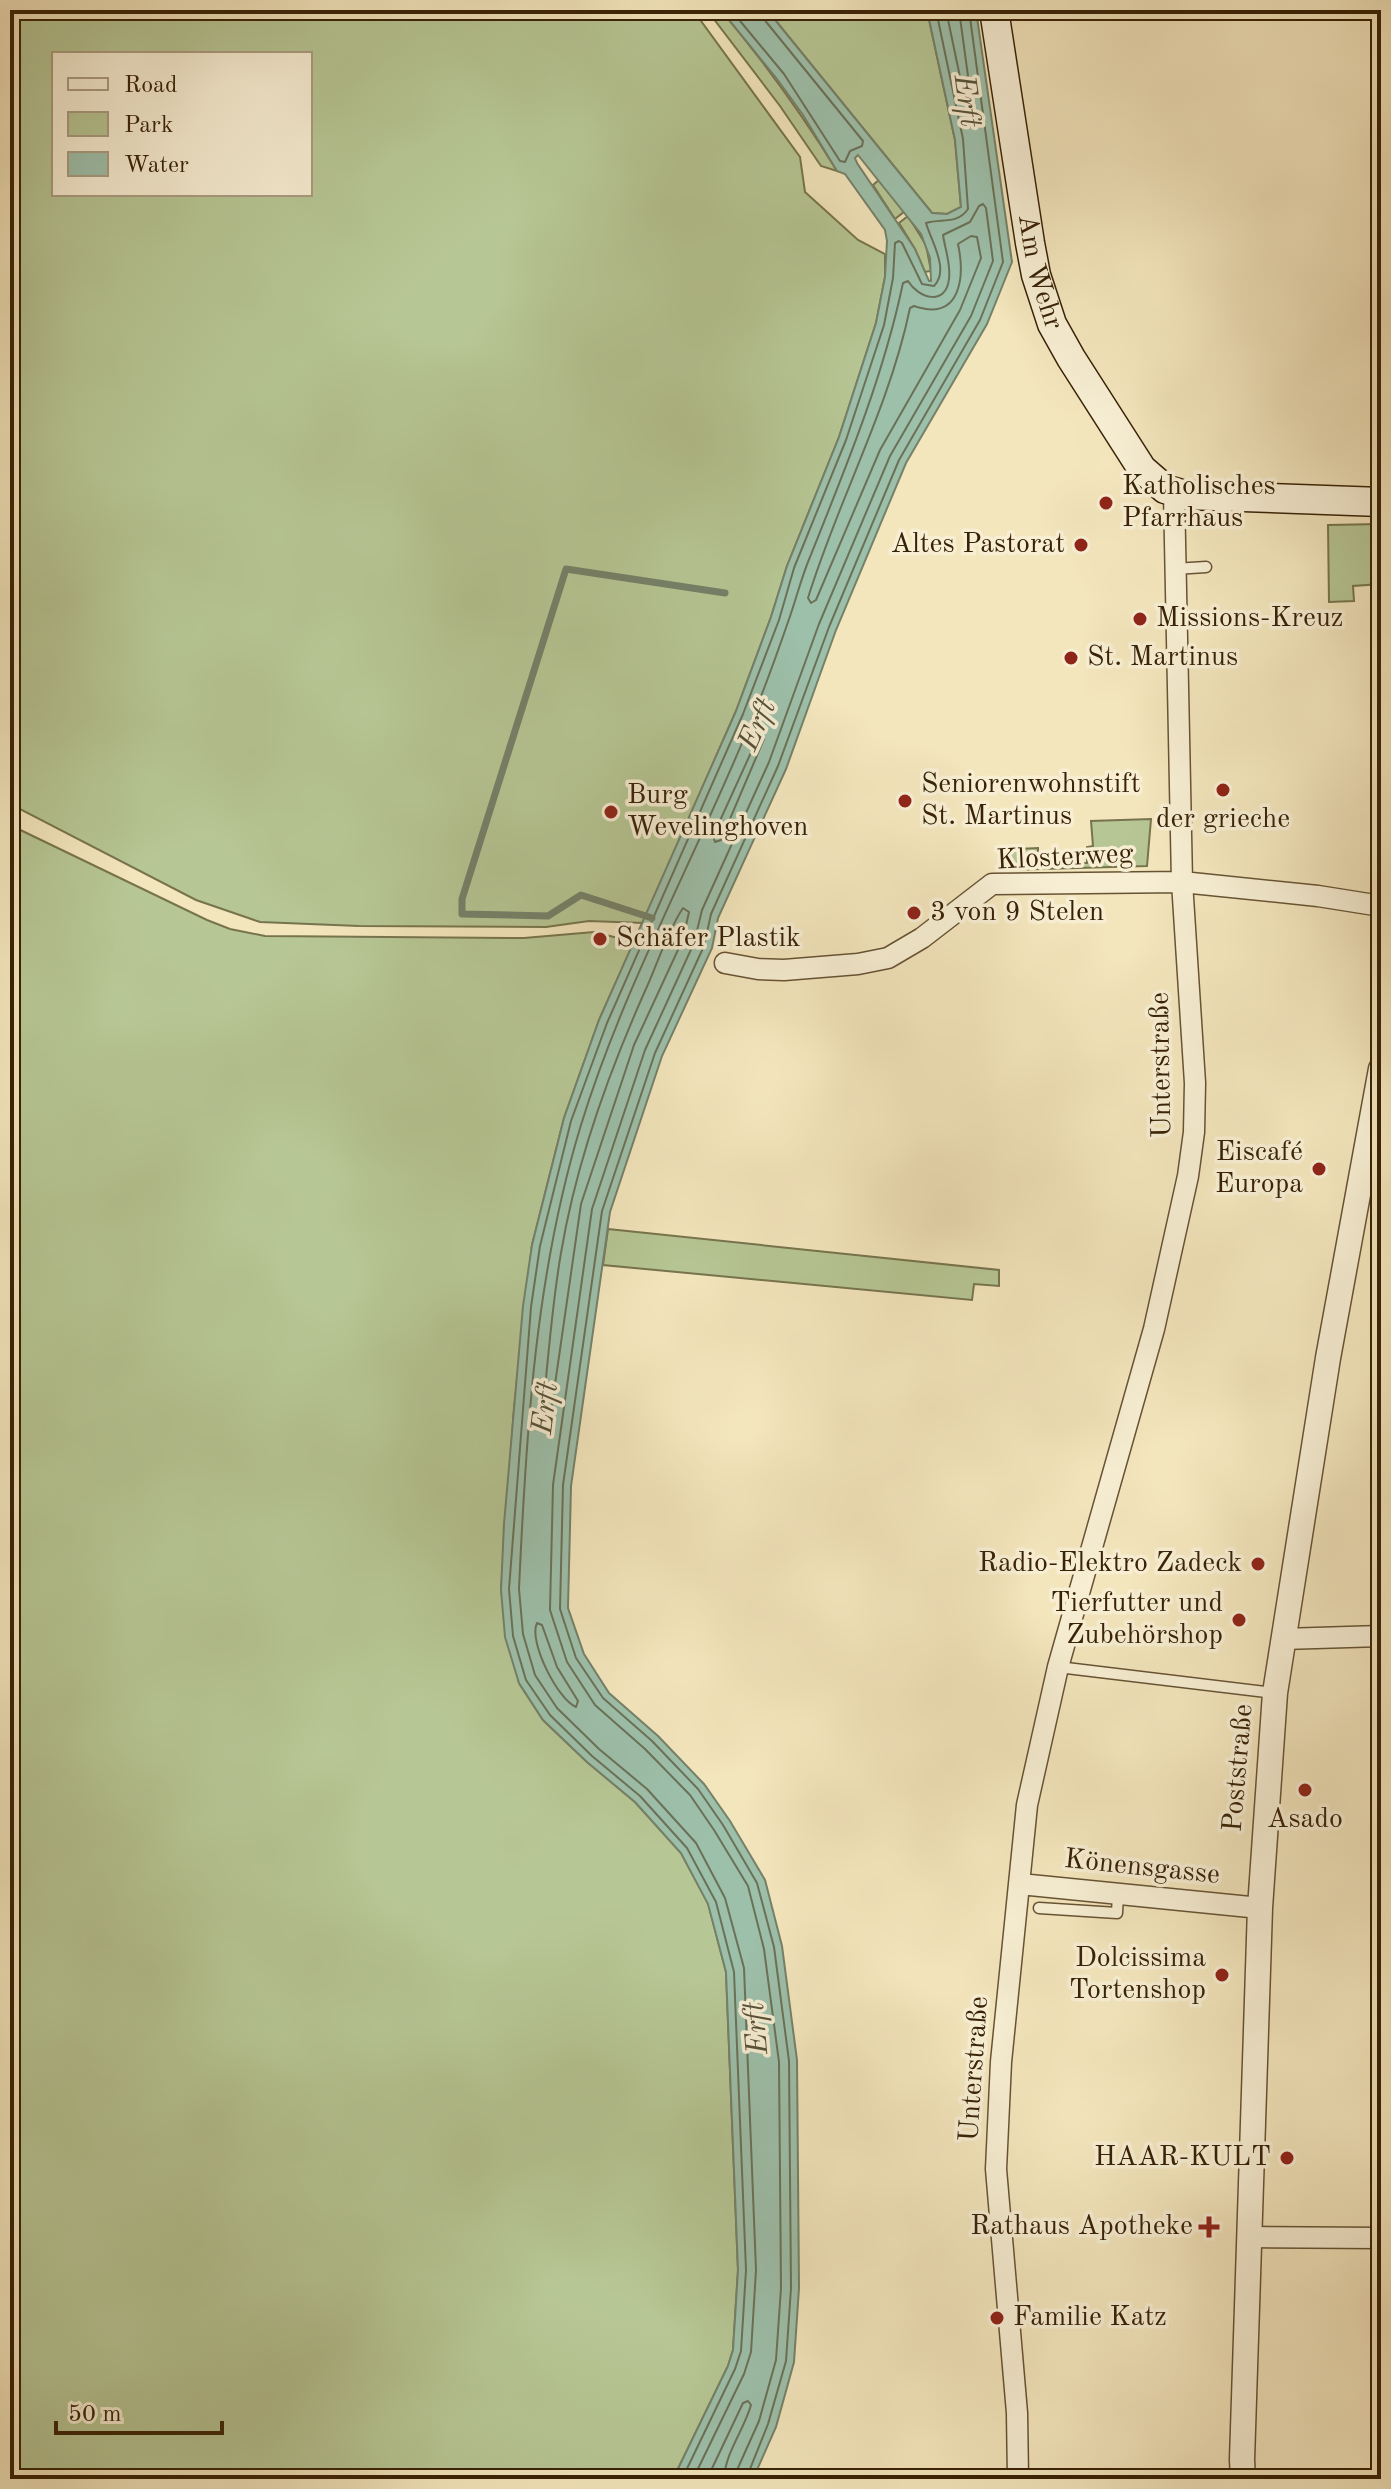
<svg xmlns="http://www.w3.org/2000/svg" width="1391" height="2489" viewBox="0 0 1391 2489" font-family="'Old Standard TT',serif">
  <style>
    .green { fill: #b6c694; stroke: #77744d; stroke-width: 2; fill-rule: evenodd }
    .water { fill: #9dc0ab; stroke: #758169; stroke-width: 2; fill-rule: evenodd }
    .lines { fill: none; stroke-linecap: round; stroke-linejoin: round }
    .shore { stroke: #6a7158; stroke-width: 2 }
    .stream { stroke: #758169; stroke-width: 7 }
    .service-casing { stroke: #675334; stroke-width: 13 }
    .minor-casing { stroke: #675334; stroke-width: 23 }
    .tertiary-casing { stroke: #675334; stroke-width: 27 }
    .secondary-casing { stroke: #382206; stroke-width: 31 }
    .service { stroke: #f7eed3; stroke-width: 10 }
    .minor { stroke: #f7eed3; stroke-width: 20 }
    .tertiary { stroke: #f7eed3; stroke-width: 24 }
    .secondary { stroke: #f7eed3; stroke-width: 28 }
    .poi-dot { fill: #8f2418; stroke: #f7eed3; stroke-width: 3 }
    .labels { text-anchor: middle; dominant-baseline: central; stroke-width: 7; stroke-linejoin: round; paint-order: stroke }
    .street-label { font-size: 28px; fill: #382206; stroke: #f7eed3 }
    .poi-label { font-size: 28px; fill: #382206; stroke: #f7eed3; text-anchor: start }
    .water-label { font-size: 30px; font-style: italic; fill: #565138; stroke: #f7eed3 }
  </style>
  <rect width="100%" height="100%" fill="#f3e5bc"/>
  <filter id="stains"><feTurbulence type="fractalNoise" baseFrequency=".0025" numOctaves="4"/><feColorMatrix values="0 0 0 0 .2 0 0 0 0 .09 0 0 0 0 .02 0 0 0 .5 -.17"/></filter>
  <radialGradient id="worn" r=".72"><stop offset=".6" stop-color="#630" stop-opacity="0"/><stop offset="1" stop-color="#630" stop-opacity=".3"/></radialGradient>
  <!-- green -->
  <path class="green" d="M10 10H693L800 157 805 192 858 240 885 254V277L876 323 839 437 787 566 771 617 736 711 643 923 589 921 546 927 359 926 260 922 196 900 10 804ZM54 54H310V194H54Z
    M707 10H721C765 63 801 112 837 171L821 166 780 106Z
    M767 10H927L955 140 961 207 947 214 932 213Z
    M879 180 905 211 895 219 873 185Z
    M908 216 926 245 931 271 925 272 915 249 899 223Z
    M1381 524V584L1353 586 1354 601 1329 602 1328 525Z
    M1151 819 1147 866 1009 870V856L1017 849 1038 848V863H1087V847L1093 846 1091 821Z
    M10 825 207 920 230 929 265 936 524 938 594 932 634 942 599 1020 564 1118 532 1245 514 1408 501 1590 519 1683 543 1720 587 1762 635 1802 681 1853 708 1903 726 1972 738 2270 733 2350 728 2366 673 2479H10Z
    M608 1229 999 1270V1286L974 1284 972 1300 603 1265Z"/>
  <!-- water -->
  <path class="water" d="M721 10H767L932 213 947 214 961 207 955 140 927 10H976L1012 262 987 324 906 463 836 630 786 769 718 918 712 948 662 1056 610 1212 571 1486 568 1608 584 1654 609 1693 658 1736 704 1784 730 1821 765 1880 782 1946 797 2060 799 2288 794 2362 776 2427 753 2479H673L728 2366 733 2350 738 2270 726 1972 708 1904 681 1853 635 1802 587 1762 543 1720 519 1683 505 1637 501 1590 504 1524 523 1306 532 1245 564 1118 599 1020 736 711 771 617 787 566 839 437 876 323 885 277 887 241 885 230 845 174 837 171 803 115 777 79ZM858 155 921 234 930 258 931 281H929L915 249 857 163 855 158Z"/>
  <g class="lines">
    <!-- shore -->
    <path class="shore" d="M731 10 784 74 840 161 845 162 850 151 862 146 863 141 763 18 761 10
      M946 10 960 77 964 80 968 76 959 10
      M971 236 977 237 981 258 960 310 880 450 816 600 811 603 808 598C838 500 889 409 910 308L914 306C961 322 965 277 958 244Z
      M759 735 764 739 721 840 715 842 713 836Z
      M683 908 689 912 683 939 634 1045 581 1204 551 1412 546 1415 543 1411C548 1358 552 1305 561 1253 576 1163 608 1074 645 991 657 965 667 932 683 908Z
      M537 1623 542 1625 557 1667 578 1701 576 1707C558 1700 528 1641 537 1623Z
      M682 2479 735 2369 741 2351 746 2270 734 1972 716 1902 687 1848 640 1796 592 1756 550 1715 526 1680 513 1636 509 1589 531 1307 540 1246 571 1121 607 1023 743 714 779 620 794 568 846 440 884 325 893 278 895 243 899 241 902 243 922 284 934 286C950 270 931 241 926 223 941 218 957 225 968 209L963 139 936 10
      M693 2479 744 2374 751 2352 756 2270 744 1968 725 1898 696 1843 647 1789 599 1749 557 1708 535 1675 523 1634 519 1589C526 1434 535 1275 581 1125 624 985 697 855 752 719 765 687 777 654 788 622 796 600 801 578 810 557 846 467 883 378 903 283L908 281C919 299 946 306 949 279 951 264 945 249 943 235L970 222 979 206 983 204 986 208 993 261 971 316 890 456 819 624 769 762 702 910 694 943 645 1050 592 1209 553 1485 550 1610 567 1662 595 1705 645 1749 690 1795 714 1830 748 1886 764 1949 779 2062 781 2288 776 2360 759 2421 737 2470 736 2479
      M707 2479 743 2403 748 2401 751 2405C744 2430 725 2453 724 2479
      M746 2479 768 2424 786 2361 791 2288 789 2061 774 1947 757 1883 723 1825 698 1789 652 1741 603 1698 576 1658 560 1609 563 1485 602 1211 655 1053 704 946 711 914 778 766 829 627 899 460 980 320 1003 262 969 10"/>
    <!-- stream -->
    <path class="stream" d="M652 918 581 895 548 916 462 914V899L566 569 725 593"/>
    <!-- service casing -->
    <g class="service-casing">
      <path id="service" d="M1174 569 1206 567
        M1058 1667 1274 1693
        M1039 1908 1117 1913 1118 1894"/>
    </g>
    <!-- minor casing -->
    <g class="minor-casing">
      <path id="minor" d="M725 963 758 969 784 970 858 964 888 958 922 938 992 884 1182 882 1318 896 1381 906
        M1283 1639 1381 1636
        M1020 1884 1260 1908
        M1248 2237 1381 2238
        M1018 2479 1017 2413 996 2169 1001 2062 1027 1805 1058 1667 1154 1329 1188 1176 1194 1132 1195 1083 1182 882 1174 493"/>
    </g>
    <!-- tertiary casing -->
    <g class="tertiary-casing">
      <path id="tertiary" d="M1243 2479 1242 2460 1260 1908 1275 1693 1328 1358 1381 1069"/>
    </g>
    <!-- secondary casing -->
    <g class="secondary-casing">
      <g id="secondary">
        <path id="s1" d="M994 10 1030 243 1036 275 1052 324 1071 358 1142 469 1165 489 1185 495 1381 502"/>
      </g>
    </g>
    <!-- service -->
    <use href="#service" class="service"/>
    <!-- minor -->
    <use href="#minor" class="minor"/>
    <!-- tertiary -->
    <use href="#tertiary" class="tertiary"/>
    <!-- secondary -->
    <use href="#secondary" class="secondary"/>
  </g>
  <!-- markers -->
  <g class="poi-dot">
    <circle cx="1106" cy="503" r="8"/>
    <circle cx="1081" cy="545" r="8"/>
    <circle cx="1140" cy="619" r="8"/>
    <circle cx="1071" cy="658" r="8"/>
    <circle cx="1223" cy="790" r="8"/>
    <circle cx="905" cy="801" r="8"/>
    <circle cx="611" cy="812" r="8"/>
    <circle cx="914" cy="913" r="8"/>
    <circle cx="600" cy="939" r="8"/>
    <circle cx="1319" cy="1169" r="8"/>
    <circle cx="1258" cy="1564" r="8"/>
    <circle cx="1239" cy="1620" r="8"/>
    <circle cx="1305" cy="1790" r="8"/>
    <circle cx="1222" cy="1975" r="8"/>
    <circle cx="1287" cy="2158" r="8"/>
    <path d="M1205 2215h8v8h8v8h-8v8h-8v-8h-8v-8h8z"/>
    <circle cx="997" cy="2318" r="8"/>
  </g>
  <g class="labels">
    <!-- street labels -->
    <g class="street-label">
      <text stroke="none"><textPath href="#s1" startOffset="266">Am Wehr</textPath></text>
      <text transform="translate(1065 858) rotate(-3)">Klosterweg</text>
      <text transform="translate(1162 1065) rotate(-91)">Unterstraße</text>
      <text transform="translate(1239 1768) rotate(-85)">Poststraße</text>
      <text transform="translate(1142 1868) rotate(6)">Könensgasse</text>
      <text transform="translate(975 2069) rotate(-86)">Unterstraße</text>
    </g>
    <!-- poi labels -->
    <g class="poi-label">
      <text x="1122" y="487">Katholisches<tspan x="1122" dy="32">Pfarrhaus</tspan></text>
      <text x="1065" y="545" text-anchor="end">Altes Pastorat</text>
      <text x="1156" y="619">Missions-Kreuz</text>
      <text x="1087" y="658">St. Martinus</text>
      <text x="921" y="785">Seniorenwohnstift<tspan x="921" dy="32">St. Martinus</tspan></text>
      <text x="627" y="796">Burg<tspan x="627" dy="32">Wevelinghoven</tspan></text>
      <text x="1223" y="820" text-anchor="middle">der grieche</text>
      <text x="930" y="913">3 von 9 Stelen</text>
      <text x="616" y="939">Schäfer Plastik</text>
      <text x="1303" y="1153" text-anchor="end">Eiscafé<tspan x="1303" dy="32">Europa</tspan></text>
      <text x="1242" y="1564" text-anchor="end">Radio-Elektro Zadeck</text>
      <text x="1223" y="1604" text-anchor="end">Tierfutter und<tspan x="1223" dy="32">Zubehörshop</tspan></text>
      <text x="1305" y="1820" text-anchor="middle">Asado</text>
      <text x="1206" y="1959" text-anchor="end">Dolcissima<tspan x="1206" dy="32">Tortenshop</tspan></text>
      <text x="1271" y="2158" text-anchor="end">HAAR-KULT</text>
      <text x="1193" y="2227" text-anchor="end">Rathaus Apotheke</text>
      <text x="1013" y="2318">Familie Katz</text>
    </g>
    <!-- water labels -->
    <g class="water-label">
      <text transform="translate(966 101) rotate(82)">Erft</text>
      <text transform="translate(758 725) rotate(-66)">Erft</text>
      <text transform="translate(546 1408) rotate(-83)">Erft</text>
      <text transform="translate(757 2028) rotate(-95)">Erft</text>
    </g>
  </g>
  <!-- margin -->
  <rect width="1391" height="2489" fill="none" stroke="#f3e5bc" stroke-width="40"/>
  <rect x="12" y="12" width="1367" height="2465" fill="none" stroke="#382206" stroke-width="4"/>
  <rect x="20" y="20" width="1351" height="2449" fill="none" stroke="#382206" stroke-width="2"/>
  <!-- legend -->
  <rect x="52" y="52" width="260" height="144" fill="#f7eed3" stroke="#ab9c81" stroke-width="2"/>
  <rect x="68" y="78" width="40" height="12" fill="#f7eed3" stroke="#ab9c81" stroke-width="2"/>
  <text x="124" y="92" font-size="24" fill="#382206">Road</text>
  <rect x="68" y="112" width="40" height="24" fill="#b6c694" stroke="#ab9c81" stroke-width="2"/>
  <text x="124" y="132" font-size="24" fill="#382206">Park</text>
  <rect x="68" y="152" width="40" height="24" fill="#9dc0ab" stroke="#ab9c81" stroke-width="2"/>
  <text x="124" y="172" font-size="24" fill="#382206">Water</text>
  <!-- scale -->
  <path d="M56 2421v12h166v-12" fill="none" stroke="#382206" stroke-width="4"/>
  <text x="68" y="2421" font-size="24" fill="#382206" stroke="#f7eed3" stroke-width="6" paint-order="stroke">50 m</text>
  <rect width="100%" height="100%" filter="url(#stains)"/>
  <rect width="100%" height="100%" fill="url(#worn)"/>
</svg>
